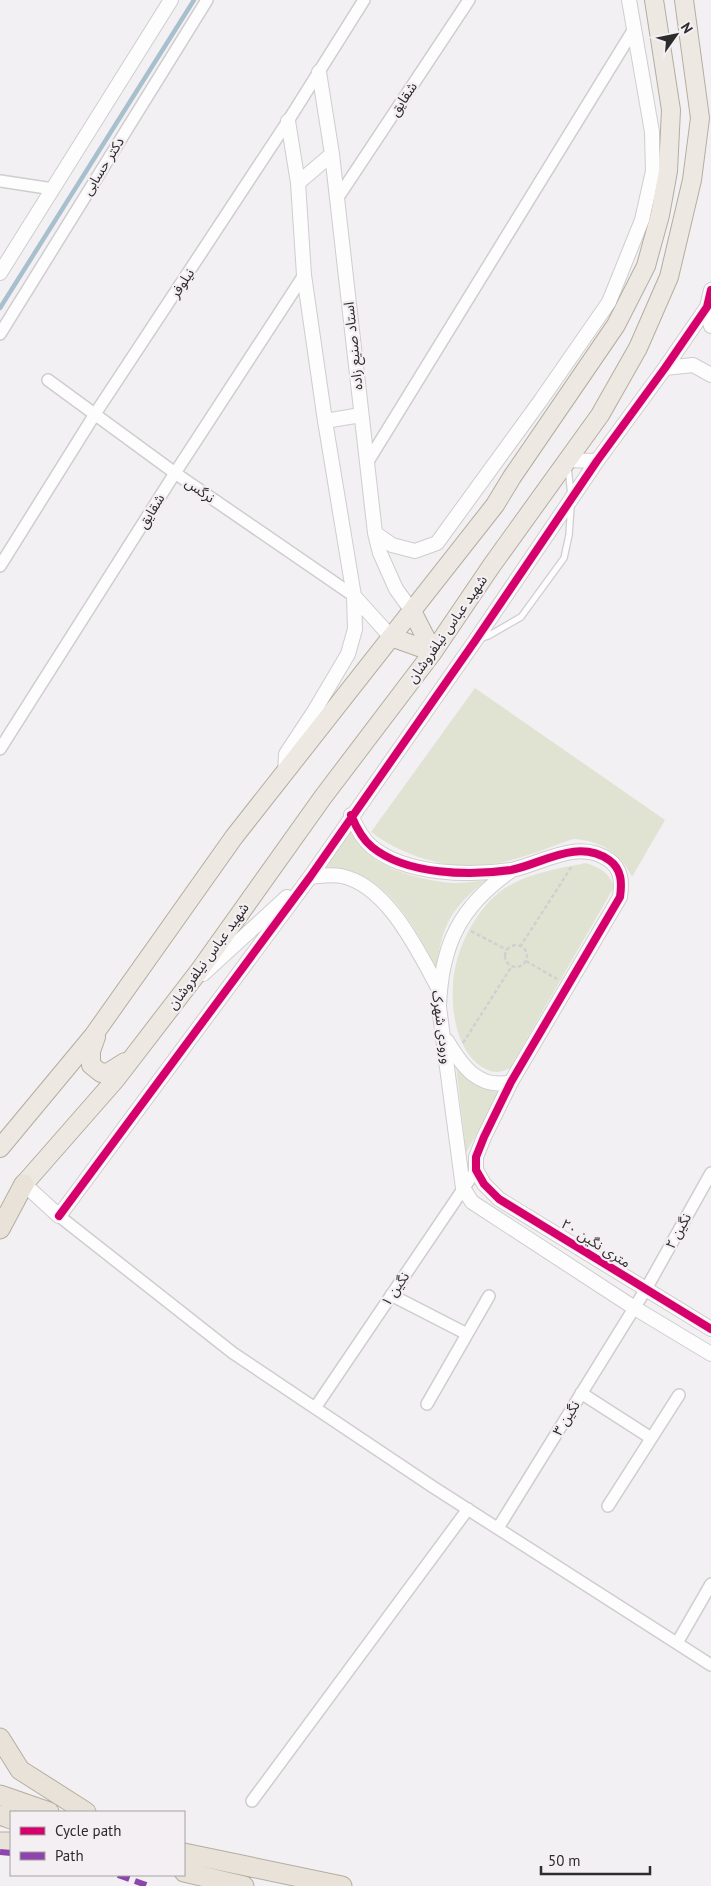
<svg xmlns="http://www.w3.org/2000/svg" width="711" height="1886" viewBox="0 0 711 1886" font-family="'PT Sans','Noto Sans Arabic',sans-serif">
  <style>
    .green { fill: #e1e3d2 }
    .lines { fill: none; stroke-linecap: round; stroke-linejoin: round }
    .stream { stroke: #a8c0cd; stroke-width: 4.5 }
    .service-casing { stroke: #cfcdcf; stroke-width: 8 }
    .minor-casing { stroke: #cfcdcf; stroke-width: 14 }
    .tertiary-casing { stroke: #cfcdcf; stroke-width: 16 }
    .primary-casing { stroke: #b4ada0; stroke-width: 20 }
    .trunk-casing { stroke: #b4ada0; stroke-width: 21 }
    .path { stroke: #d1d0d0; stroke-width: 2.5; stroke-dasharray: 4 2.5; stroke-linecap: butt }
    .service { stroke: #fdfdfd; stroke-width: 5.5 }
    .minor { stroke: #fdfdfd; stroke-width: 11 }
    .tertiary { stroke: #fdfdfd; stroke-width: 14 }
    .primary { stroke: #ede8e1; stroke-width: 18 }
    .trunk { stroke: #e8e2d8; stroke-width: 19 }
    .quiet { stroke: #8e44ad; stroke-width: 6; stroke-dasharray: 12 6; stroke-linecap: butt }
    .cycleway-casing { stroke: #f3eff3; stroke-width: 11 }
    .cycleway { stroke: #d6006c; stroke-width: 8 }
    .labels { text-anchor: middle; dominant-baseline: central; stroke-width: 4.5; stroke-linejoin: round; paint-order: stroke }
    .street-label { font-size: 14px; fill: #2d2b2c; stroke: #f3eff3 }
  </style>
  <rect width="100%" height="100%" fill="#f2f0f2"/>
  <!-- green -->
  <path class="green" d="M475 688 665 820 632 877C621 853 599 840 573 839 547 848 520 860 492 864 451 871 404 857 371 832Z
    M348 829C355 839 361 849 370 856 390 872 430 882 455 883 465 883 476 881 486 880 450 910 443 923 436 969 418 933 396 890 357 873 347 868 335 868 323 867Z
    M586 863C600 868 609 872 614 887L510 1068C499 1074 492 1073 482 1067 457 1051 451 1012 453 984 455 952 472 916 497 894 521 874 556 869 586 863Z
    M456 1065C469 1079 480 1091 500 1092L466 1153Z"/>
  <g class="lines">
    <!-- stream -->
    <path class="stream" d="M0 308 194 0"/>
    <!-- service casing -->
    <g class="service-casing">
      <path id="service" d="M568 467 571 495
        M479 639 488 636 521 617 564 558 569 535 571 506"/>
    </g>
    <!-- minor casing -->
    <g class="minor-casing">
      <path id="minor" d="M0 181 53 189
        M337 199 469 0
        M0 334 207 0
        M48 380 175 473 354 596
        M367 463 634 29
        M0 566 95 414 288 121 364 0
        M0 749 175 473 304 275
        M59 1216 233 1353 433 1487 711 1665
        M391 1295 467 1334
        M581 1393 651 1438
        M427 1404 489 1296
        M315 1408 476 1170
        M608 1506 679 1395
        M498 1528 646 1289 711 1173
        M677 1643 711 1584
        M252 1801 468 1509"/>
    </g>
    <!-- tertiary casing -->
    <g class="tertiary-casing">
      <path id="tertiary" d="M319 72 332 154 375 533 380 553 396 589 412 611
        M288 121 298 183 304 275 325 421 354 596 391 637
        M298 183 332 154
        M0 273 171 0
        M707 307 711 326
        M665 368 693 365 711 375
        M325 421 361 415
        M567 460 597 461
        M375 533 392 545 415 551 437 543 541 400 609 302 642 220 653 171 652 132 629 0
        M285 773 286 754 315 710 348 654 355 629 354 596
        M351 815C356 827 362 839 372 847 406 875 470 876 511 870 542 864 577 838 609 860 622 869 622 883 620 897L511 1082 484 1137 476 1157V1170L484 1184 499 1199 711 1329
        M512 870C460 906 441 945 439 1007L463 1188 472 1202 633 1307 711 1354
        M310 877C320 876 331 874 341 876 388 885 419 953 440 991
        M203 974 287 897
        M447 1041C462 1066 479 1090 511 1082
        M24 1184 59 1216 310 877 475 641 597 461 665 368 707 307 711 290"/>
    </g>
    <!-- primary casing -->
    <g class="primary-casing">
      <path id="primary" d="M412 611 433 652
        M391 637 433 652
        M96 1037 91 1051V1065L101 1073 109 1072 125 1062
        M0 1148 93 1036 234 837 495 505 512 477 616 325 646 266 660 215 668 171 671 110 654 0
        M24 1184 116 1079 199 971 323 797 433 652 492 565 600 415 638 348 669 277 692 180 700 118 684 0"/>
    </g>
    <!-- trunk casing -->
    <g class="trunk-casing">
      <path id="trunk" d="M0 1229 24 1184
        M0 1738 20 1770 86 1812
        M0 1795 49 1812
        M0 1815 11 1819
        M0 1842H11
        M184 1853 342 1886
        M184 1872 244 1886"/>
    </g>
    <!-- path -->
    <path class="path" d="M471 931 507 950
      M505 956a11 11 0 1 1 22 0a11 11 0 1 1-22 0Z
      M520 947 572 866
      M526 961 557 979
      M463 1043 512 966"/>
    <!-- service -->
    <use href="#service" class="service"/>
    <!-- minor -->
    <use href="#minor" class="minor"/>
    <!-- tertiary -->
    <use href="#tertiary" class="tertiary"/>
    <!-- primary -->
    <use href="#primary" class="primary"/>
    <!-- trunk -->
    <use href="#trunk" class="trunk"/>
    <!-- quiet -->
    <path class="quiet" d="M0 1852 11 1853
      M118 1875 149 1886"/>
    <!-- cycleway casing -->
    <g class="cycleway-casing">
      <path id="cycleway" d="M351 815C356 827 362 839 372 847 406 875 470 876 511 870 542 864 577 838 609 860 622 869 622 883 620 897L511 1082 484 1137 476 1157V1170L484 1184 499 1199 711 1329
        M59 1216 310 877 475 641 597 461 665 368 707 307 711 290"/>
    </g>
    <!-- cycleway -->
    <use href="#cycleway" class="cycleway"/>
  </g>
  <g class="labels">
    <!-- street labels -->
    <g class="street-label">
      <text transform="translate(403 99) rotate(-56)">شقایق</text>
      <text transform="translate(103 166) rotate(-58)">دکتر حسابی</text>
      <text transform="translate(182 283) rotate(-57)">نیلوفر</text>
      <text transform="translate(353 346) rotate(-96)">استاد صنیع زاده</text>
      <text transform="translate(200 490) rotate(35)">نرگس</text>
      <text transform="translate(151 511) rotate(-58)">شقایق</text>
      <text transform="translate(447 629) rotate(-55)">شهید عباس نیلفروشان</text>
      <text transform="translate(208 956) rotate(-54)">شهید عباس نیلفروشان</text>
      <text transform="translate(442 1027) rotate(82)">ورودی شهرک</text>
      <text transform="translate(678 1231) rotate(-61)">نگین ۲</text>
      <text transform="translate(596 1243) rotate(32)">۲۰ متری نگین</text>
      <text transform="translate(395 1289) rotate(-56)">نگین ۱</text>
      <text transform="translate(566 1418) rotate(-58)">نگین ۳</text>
    </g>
  </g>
  <!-- legend -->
  <rect x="10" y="1811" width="175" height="65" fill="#f3eff3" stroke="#a4a1a3"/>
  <rect x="20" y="1827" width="25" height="8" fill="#d6006c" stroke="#a4a1a3"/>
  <text x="55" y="1836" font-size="15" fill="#2d2b2c">Cycle path</text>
  <rect x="20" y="1852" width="25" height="8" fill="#8e44ad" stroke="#a4a1a3"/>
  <text x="55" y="1861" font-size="15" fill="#2d2b2c">Path</text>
  <!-- north arrow -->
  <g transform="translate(676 35) rotate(57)" stroke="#f3eff3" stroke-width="4" paint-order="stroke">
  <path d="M0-4L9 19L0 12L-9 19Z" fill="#2d2b2c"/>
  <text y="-8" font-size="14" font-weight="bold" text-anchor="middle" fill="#2d2b2c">N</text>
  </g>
  <!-- scale -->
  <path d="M541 1866v8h109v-8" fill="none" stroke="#2d2b2c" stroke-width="2.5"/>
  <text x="548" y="1866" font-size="15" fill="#2d2b2c" stroke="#f3eff3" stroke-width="4" paint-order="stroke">50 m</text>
</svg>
